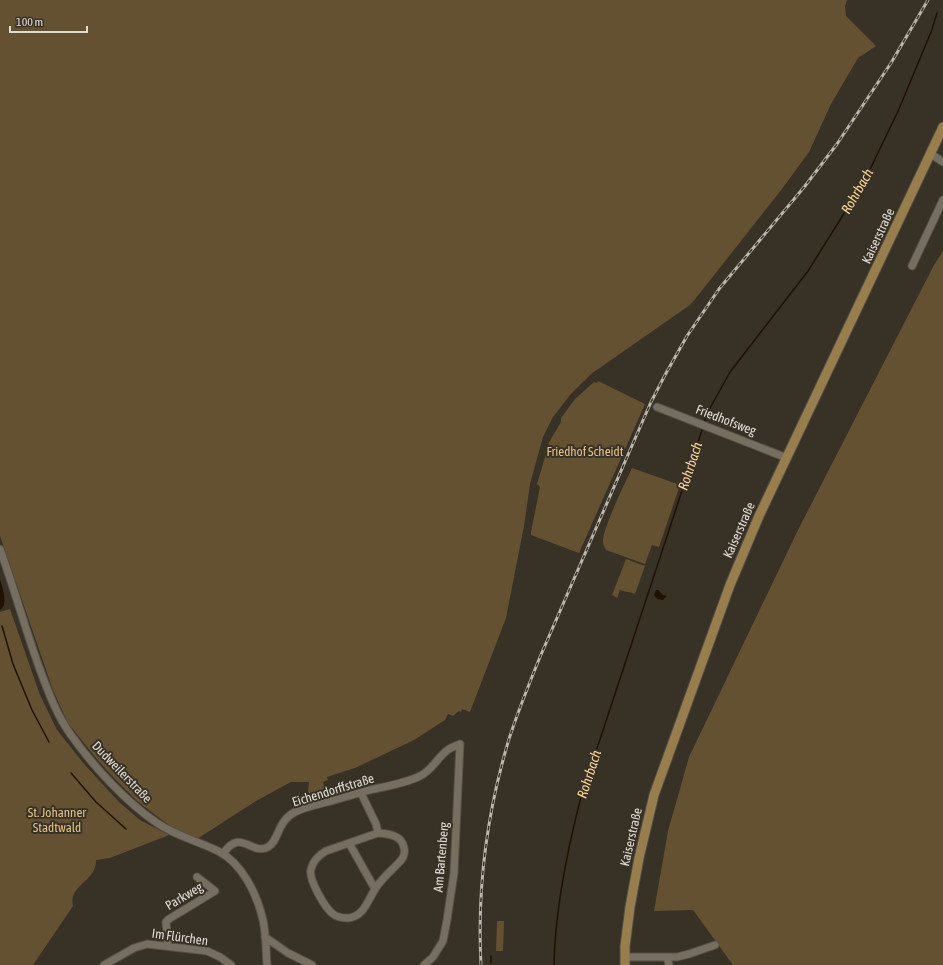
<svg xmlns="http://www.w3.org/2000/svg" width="943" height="965" viewBox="0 0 943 965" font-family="'Asap Condensed',sans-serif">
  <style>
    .green { fill: #645132 }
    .water { fill: #201200 }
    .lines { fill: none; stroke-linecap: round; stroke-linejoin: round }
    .stream { stroke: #201200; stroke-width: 1.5 }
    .minor-casing { stroke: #554f46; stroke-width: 9 }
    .major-casing { stroke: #554f46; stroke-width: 11 }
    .minor { stroke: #756e61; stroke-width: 7 }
    .major { stroke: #987e4d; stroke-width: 9 }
    .rail-casing { stroke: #bcb6ae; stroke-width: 3 }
    .rail { stroke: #383126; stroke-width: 1.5; stroke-dasharray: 4.5; stroke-linecap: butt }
    .labels { text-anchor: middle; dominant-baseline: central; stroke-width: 4; stroke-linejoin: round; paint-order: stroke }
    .street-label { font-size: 13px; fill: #e0dbd4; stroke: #383126 }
    .park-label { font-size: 13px; fill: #e4c082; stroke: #383126 }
    .water-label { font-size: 14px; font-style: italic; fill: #fbd698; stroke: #383126 }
  </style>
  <rect width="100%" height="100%" fill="#383126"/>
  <!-- green -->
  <path class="green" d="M0 0H847L845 6 846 16 876 46 858 58 831 104 809 152 782 189 696 298 690 305 591 374 570 395 553 417 543 437 530 484 524 526 506 618 470 712 462 709 461 712 459 711 453 716 448 714 445 720 414 740 355 768 327 777 328 780 323 782 327 797 312 801 308 791 309 782H291L256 801 197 839 174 829 137 801 114 778 95 757 68 723 53 690 0 536Z
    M943 251V965H733L693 910 654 911 668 831 689 757 799 528 934 265Z
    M598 381 645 404 579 553 531 535V532L540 487 537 484 549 444H548L561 422V418L575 399 594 382 597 383Z
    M632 468 680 485 659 547 652 545 645 564 606 550C604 547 603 544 603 541 603 528 625 483 632 468Z
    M626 559 645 566 635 594C630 592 626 592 620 590L617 598 612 595Z
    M10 609 40 695 57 730 85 765 119 802 140 820 169 835 110 858 96 860C97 881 68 885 73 906L33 965H0V612Z
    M497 921H504L503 951H496Z"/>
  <!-- water -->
  <path class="water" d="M0 579C2 588 9 604 0 610Z
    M656 590H658L663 595 667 596 663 600 657 599 654 595Z"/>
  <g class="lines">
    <!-- stream -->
    <path class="stream" d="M704 423 709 410 730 372 808 271 865 180 899 109 931 32 937 13
      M2 626 13 664 32 710 49 742
      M71 773 96 802 126 829
      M491 956V963
      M554 965C555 908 567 851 581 797L703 427"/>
    <!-- minor casing -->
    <g class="minor-casing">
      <path id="minor" d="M931 154 943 162
        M912 266 943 200
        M657 407 787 458
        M0 549C14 588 25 628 39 667 48 691 56 714 71 735 93 766 126 802 157 823 176 836 198 841 218 851 242 863 257 894 263 920 266 934 266 950 267 965
        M361 793 376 824 378 833
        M378 833C389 834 402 835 404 848 405 851 404 856 402 859 393 870 381 878 374 891 367 902 363 917 348 918 343 918 337 917 333 914 325 908 308 879 311 869 313 861 319 855 326 851Z
        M349 843 375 889
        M223 854C241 827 251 856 268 847 279 841 277 821 295 812 305 807 316 805 327 802 342 798 358 793 374 789 389 786 406 783 420 776 433 770 438 756 449 749 452 747 456 746 460 744L454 873 447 920 443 941 433 957 424 965
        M265 937 288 953 312 965
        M168 945 166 922 169 919 215 891 197 877
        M625 957H677L689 954 715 945
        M667 957 669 965
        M104 965 134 948 147 944 207 951 220 957 231 965"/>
    </g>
    <!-- major casing -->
    <g class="major-casing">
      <path id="major" d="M625 965V946L630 907 639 858 654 795 730 585 759 516 943 127"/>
    </g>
    <!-- minor -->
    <use href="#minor" class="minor"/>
    <!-- major -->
    <use href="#major" class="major"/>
    <!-- rail casing -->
    <g class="rail-casing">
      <path id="rail" d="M481 965C477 889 487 812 509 739 518 711 529 684 540 657L651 402 665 375 687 336 719 289 805 186 837 144 891 63 928 0"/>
    </g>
    <!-- rail -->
    <use href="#rail" class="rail"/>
  </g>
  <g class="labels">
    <!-- street labels -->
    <g class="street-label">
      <text transform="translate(878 236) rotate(-65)">Kaiserstraße</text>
      <text transform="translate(726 420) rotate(21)">Friedhofsweg</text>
      <text transform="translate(739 530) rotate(-66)">Kaiserstraße</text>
      <text transform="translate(122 772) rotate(46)">Dudweilerstraße</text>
      <text transform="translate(333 790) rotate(-17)">Eichendorffstraße</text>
      <text transform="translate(631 837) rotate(-77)">Kaiserstraße</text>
      <text transform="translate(441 857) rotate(-85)">Am Bartenberg</text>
      <text transform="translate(184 896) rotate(-31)">Parkweg</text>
      <text transform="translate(180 937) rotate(8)">Im Flürchen</text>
    </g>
    <!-- park labels -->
    <g class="park-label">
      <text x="585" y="451">Friedhof Scheidt</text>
      <text x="57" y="812">St. Johanner<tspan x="57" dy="15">Stadtwald</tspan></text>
    </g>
    <!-- water labels -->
    <g class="water-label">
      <text transform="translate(857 191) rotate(-60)">Rohrbach</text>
      <text transform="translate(690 466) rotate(-72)">Rohrbach</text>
      <text transform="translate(589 774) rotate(-72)">Rohrbach</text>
    </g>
  </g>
  <!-- scale -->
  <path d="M10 26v6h77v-6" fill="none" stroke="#e0dbd4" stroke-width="2"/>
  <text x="16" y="26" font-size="12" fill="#e0dbd4" stroke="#383126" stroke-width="3" paint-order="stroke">100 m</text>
</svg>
